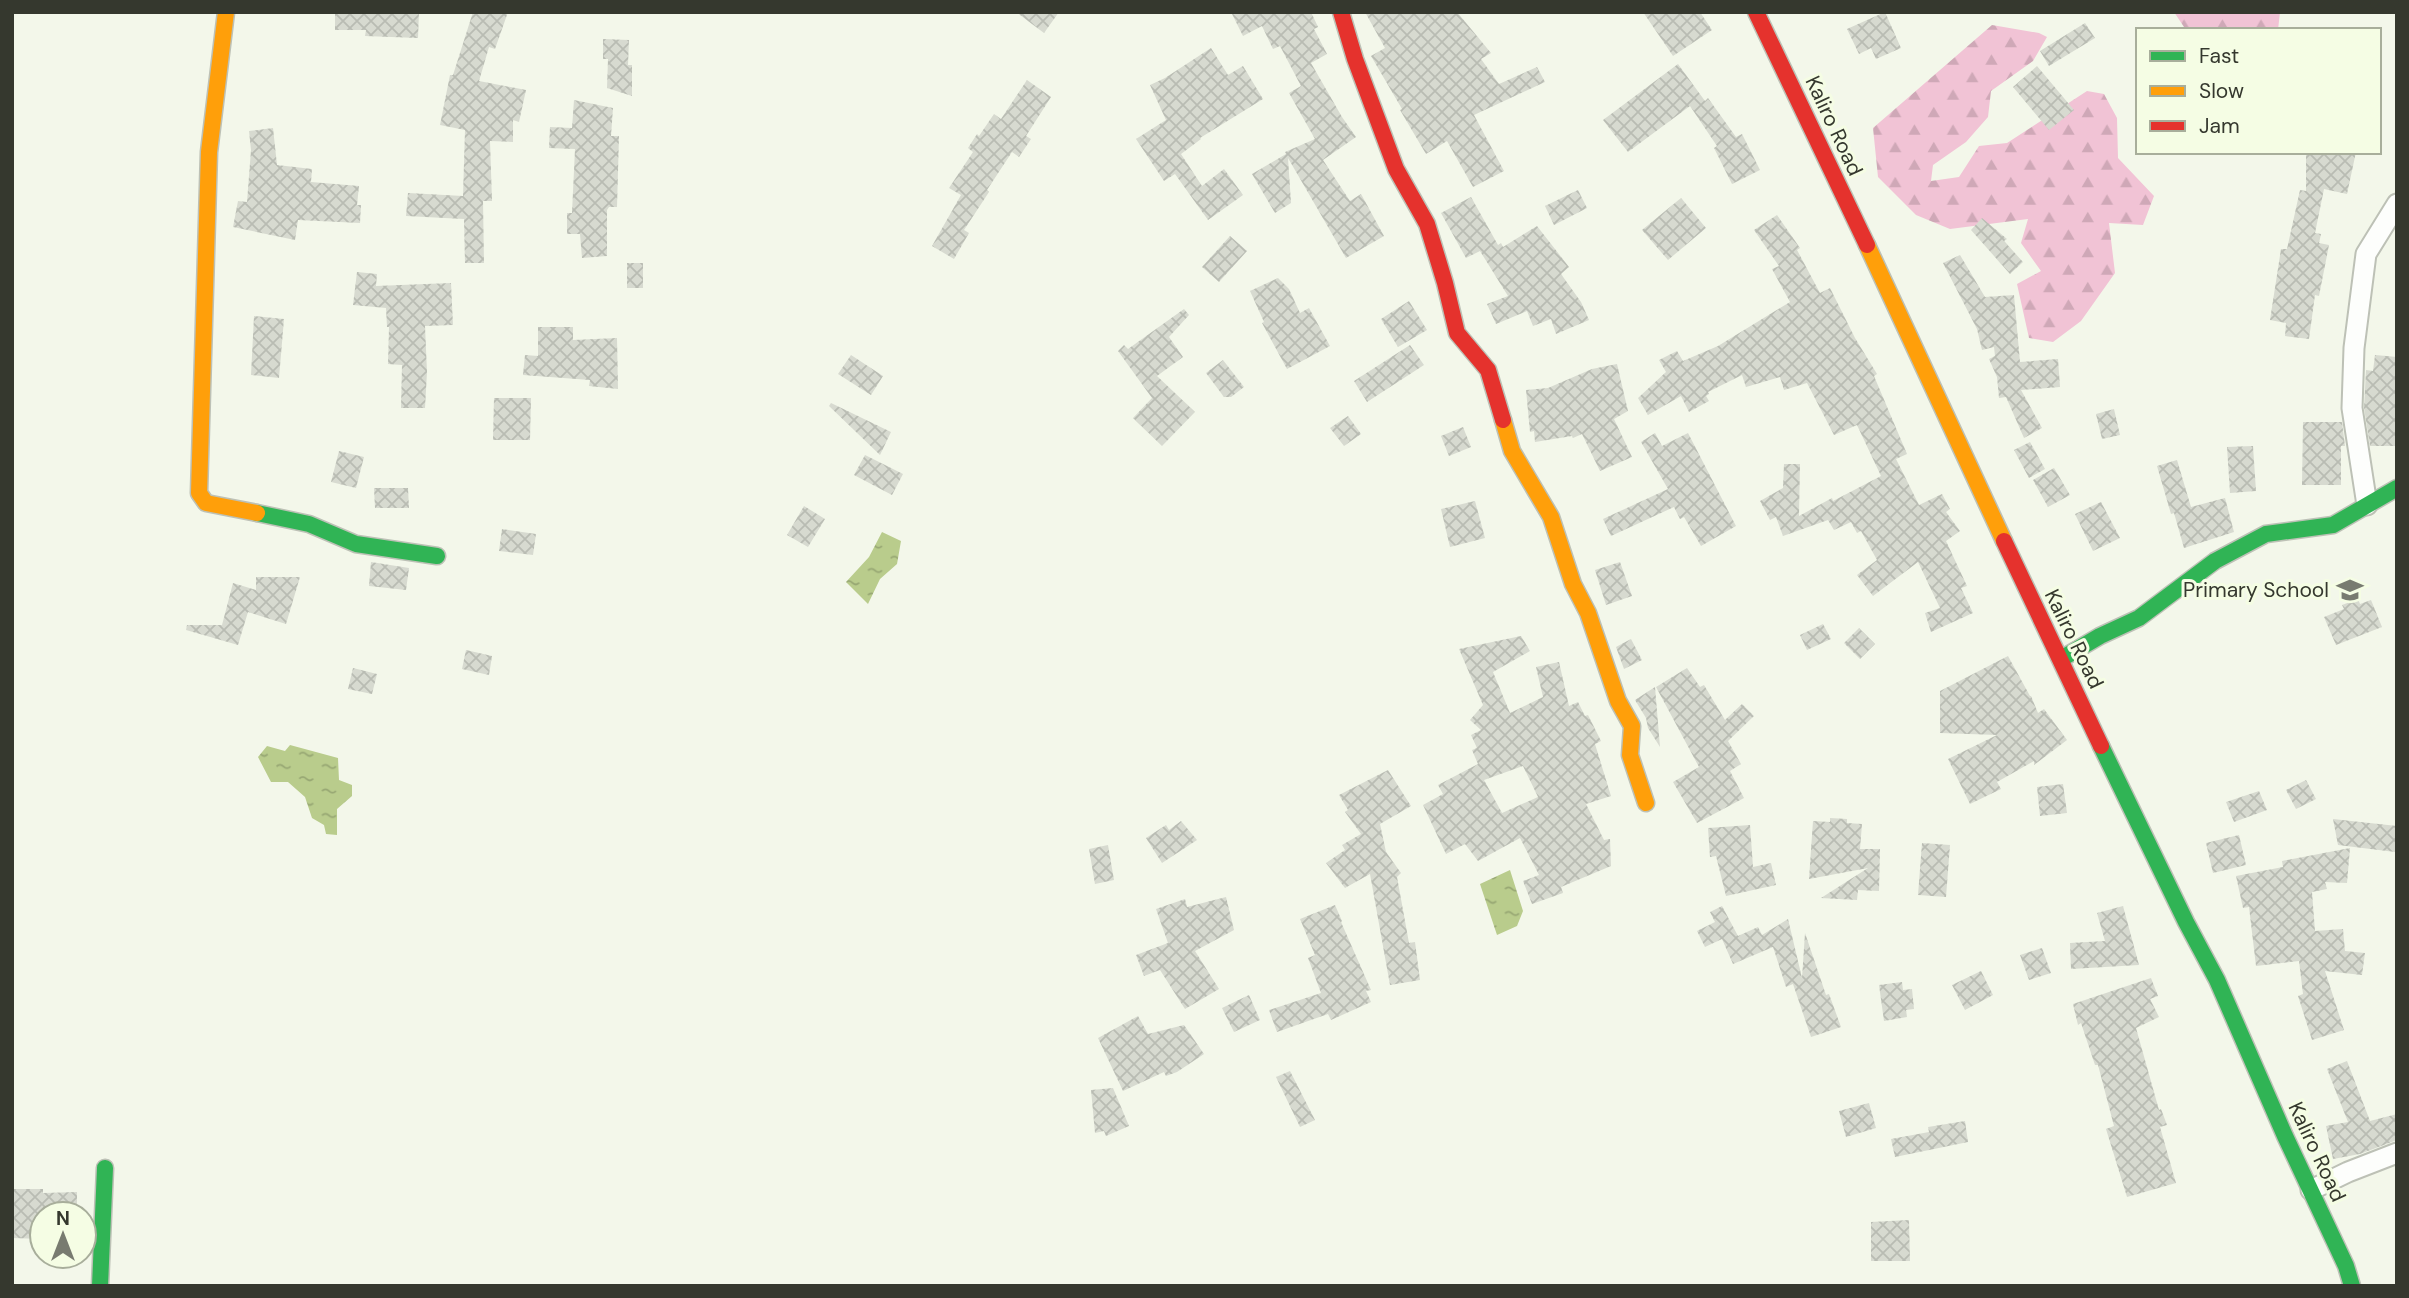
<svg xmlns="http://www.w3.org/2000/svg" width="2409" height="1298" viewBox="0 0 2409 1298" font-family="'DM Sans',sans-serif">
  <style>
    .forest { fill: url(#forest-firs) }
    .water { fill: url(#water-ripples) }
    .building { fill: url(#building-cross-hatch); fill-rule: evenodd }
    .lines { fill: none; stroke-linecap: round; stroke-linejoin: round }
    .street-casing { stroke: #bdc1b6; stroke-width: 23 }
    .fast-casing { stroke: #bdc1b6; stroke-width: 19 }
    .slow-casing { stroke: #bdc1b6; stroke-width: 19 }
    .jam-casing { stroke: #bdc1b6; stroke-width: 19 }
    .street { stroke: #fdfefc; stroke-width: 19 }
    .fast { stroke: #30b455; stroke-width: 16 }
    .slow { stroke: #ff9f0a; stroke-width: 16 }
    .jam { stroke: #e5322d; stroke-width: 16 }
    .labels { text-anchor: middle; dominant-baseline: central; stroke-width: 6; stroke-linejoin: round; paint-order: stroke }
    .street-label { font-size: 21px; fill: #35382e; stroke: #f5fde4 }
    .poi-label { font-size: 21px; fill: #35382e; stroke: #f5fde4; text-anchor: end }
  </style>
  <defs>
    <pattern id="forest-firs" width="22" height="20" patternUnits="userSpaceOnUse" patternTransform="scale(1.75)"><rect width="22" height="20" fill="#f1c3d5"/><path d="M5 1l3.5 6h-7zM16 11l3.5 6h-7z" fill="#cfa8b7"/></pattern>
    <pattern id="water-ripples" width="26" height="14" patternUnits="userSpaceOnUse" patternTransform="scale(1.75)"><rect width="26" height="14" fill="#b9cc8c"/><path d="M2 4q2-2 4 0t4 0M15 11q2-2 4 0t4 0" fill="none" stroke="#97a773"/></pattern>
    <pattern id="building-cross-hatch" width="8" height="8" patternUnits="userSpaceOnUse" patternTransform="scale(1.75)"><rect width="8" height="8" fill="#d7dad0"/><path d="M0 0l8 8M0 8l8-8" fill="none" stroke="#b9bcb3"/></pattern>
  </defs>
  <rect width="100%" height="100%" fill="#f3f7ea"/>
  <!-- forest -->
  <path class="forest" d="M2174 12H2280L2278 30H2186Z
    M1992 25 2039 33 2047 37 2033 61 1991 91 1988 117 1966 142 1933 165 1931 181 1959 177 1979 146 2007 143 2087 91 2104 94 2117 118 2118 158 2154 196 2143 225 2109 223 2115 273 2081 321 2053 342 2029 338 2017 284 2041 271 2021 243 2028 219 1950 229 1916 215 1878 177 1873 128Z"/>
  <!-- water -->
  <path class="water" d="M882 532 901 541 897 564 880 579 868 604 846 582 869 557Z
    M290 745 338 758 339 780 352 785V796L337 809V835L326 834 324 825 312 818 305 797 288 782H271L258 757 267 746 285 751Z
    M1510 870 1523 911 1517 926 1497 935 1480 884Z"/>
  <!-- building -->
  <path class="building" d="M419 12 418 38 365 36 366 30H335V13Z
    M473 12H508L495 49 489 47 479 81 526 90 519 122 513 120V142L490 141 492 201H483L484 263H465L464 219 406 216 408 193 463 196 465 130 440 125 450 75H453Z
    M1016 12H1059L1044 33Z
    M1231 12H1311L1318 27 1314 29 1327 54 1311 63 1342 117 1356 137 1323 160 1350 201 1361 194 1384 236 1346 258 1288 158 1291 203 1275 213 1252 174 1286 154 1285 152 1315 139 1289 93 1301 86 1280 46 1273 49 1262 26 1243 36Z
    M1365 12H1457L1491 53 1481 59 1499 84 1537 67 1545 82 1474 115 1504 171 1473 187 1447 141 1426 154 1400 110 1402 109 1371 56 1385 48Z
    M1643 12H1700L1712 30 1673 56Z
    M1885 12 1901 48 1876 59 1871 48 1859 54 1847 29Z
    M2085 23 2095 38 2049 66 2040 51Z
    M603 39 629 40 628 65H632V96L607 88 608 59H603Z
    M1211 48 1228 75 1243 66 1263 99 1200 138 1201 139 1181 154 1202 186 1224 169 1243 195 1208 220 1175 174 1164 181 1136 139 1166 120 1150 85 1165 78Z
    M1678 64 1705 101 1708 98 1736 137 1742 134 1760 170 1732 184 1714 148 1717 146 1690 106 1628 152 1603 120Z
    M2037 66 2074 110 2049 130 2013 87Z
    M1027 80 1051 97 1026 136 1031 139 1019 157 1012 152 987 190 989 192 964 230 969 233 954 259 932 246 961 195 949 188 973 152 968 148 977 134 979 136 994 114 1001 119Z
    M574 100 613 108 611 136H619L617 207H609L607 210V256L582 258 580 234H567V213H572L575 149 549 148 550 127 572 128Z
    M273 128 277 165 312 169 311 182 359 186 357 205H361L360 223 298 220 295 240 233 227 238 201 247 202 251 150 249 131Z
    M2306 152H2356L2347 194 2324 189 2315 233 2321 234 2319 243 2329 245 2319 296 2315 295 2309 339 2285 336 2286 323 2270 320 2281 249H2287L2300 190 2306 191Z
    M1578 190 1587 208 1554 225 1545 206Z
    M1471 197 1498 245 1501 243 1503 247 1537 226 1569 267 1561 274 1581 302 1589 320 1556 334 1551 319 1533 326 1527 311 1496 324 1487 304 1508 296 1480 251 1466 258 1441 213Z
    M1681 198 1706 228 1668 260 1642 230Z
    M1777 215 1800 248 1797 250 1820 293 1830 288 1855 338 1877 374 1874 376 1907 454 1896 459 1919 505 1942 494 1950 509 1946 512 1960 531 1946 541 1967 586 1961 588 1973 613 1931 632 1925 613 1940 608 1918 562 1873 596 1857 575 1877 560 1861 531 1857 533 1851 522 1834 530 1828 520 1783 536 1776 517 1770 520 1760 501 1783 488 1784 464H1800L1799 516 1832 498 1833 501 1881 476 1857 425 1834 435 1807 383 1784 390 1780 377 1746 387 1742 375 1708 392 1709 394 1706 396 1709 401 1689 412 1681 396 1648 415 1638 398 1666 372 1659 360 1677 351 1683 361 1718 346 1790 302 1772 269 1779 266 1754 230Z
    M1982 218 2007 239 2004 241 2023 262 2010 274 1971 230Z
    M1230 236 1247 251 1219 282 1202 267Z
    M1960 255 1985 297 2014 295 2020 362 2058 359 2060 387 2021 390 2042 428 2024 438 2006 397 1999 398 1997 377 1989 359 1995 356 1994 347 1982 350 1977 329 1943 263Z
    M627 263H643V288H627Z
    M357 272 377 274 376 286 451 283 453 325 425 326 427 372 425 408H401L402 365 388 364 389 327H387L386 308 353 305Z
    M1278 278 1289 289 1300 313 1309 308 1330 346 1287 369 1262 323 1264 322 1250 291Z
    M1409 301 1427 330 1398 347 1381 319Z
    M1184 309 1189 315 1169 337 1183 357 1157 376 1195 412 1162 446 1133 418 1152 398 1118 351 1124 345 1128 349Z
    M254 316 284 319 279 378 251 375Z
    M538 327H573V340L617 338 618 389 589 386 590 380 523 375 525 355 538 356Z
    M1410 345 1424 365 1367 402 1354 381Z
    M851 355 883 376 871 395 838 374Z
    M2375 355 2397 357V446H2370L2364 408 2366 370 2373 371Z
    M1223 360 1244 387 1231 397H1224L1206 373Z
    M1617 364 1628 411 1614 419 1632 457 1600 471 1582 434 1573 438 1572 436 1535 442 1534 431 1530 432 1526 390 1548 388 1592 369Z
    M494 398H531L530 440H493Z
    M831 403 891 432 880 455 829 406Z
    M2114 409 2120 435 2102 439 2096 414Z
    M1348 416 1361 434 1344 446 1330 428Z
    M2303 422H2342L2345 446H2341V485H2302Z
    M1463 427 1471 447 1449 456 1441 436Z
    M1655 433 1662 446 1688 433 1736 526 1701 546 1684 517 1680 519 1674 507 1611 536 1603 519 1668 489 1641 442Z
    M2030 442 2045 469 2029 478 2014 450Z
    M2253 446 2256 491 2230 493 2227 447Z
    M339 451 364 457 356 488 331 482Z
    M865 455 903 474 892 495 854 475Z
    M2177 460 2191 507 2225 498 2234 532 2184 548 2174 513 2171 514 2157 466Z
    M2054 468 2070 495 2048 507 2033 480Z
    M374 488H408L409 508H375Z
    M1475 501 1485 538 1450 547 1441 509Z
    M2101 502 2120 538 2093 551 2075 514Z
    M804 506 825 519 808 547 787 535Z
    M502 529 536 534 533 555 499 551Z
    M371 562 409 568 406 590 369 586Z
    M1620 562 1632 596 1606 605 1595 570Z
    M256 577H300L286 624 248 612 238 645 186 630 187 625H222L233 583 256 590Z
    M2358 599 2360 604 2371 600 2382 627 2336 645 2324 617 2344 609 2342 605Z
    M1823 624 1831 639 1807 650 1800 635Z
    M1859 628 1875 644 1860 659 1844 643Z
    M1521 636 1530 651 1493 672 1510 713 1543 697 1536 667 1559 662 1569 706 1578 702 1585 716 1588 715 1601 741 1595 744 1611 796 1586 804 1604 840 1610 839 1611 866 1561 887 1563 893 1532 904 1523 881 1539 875 1520 838 1478 861 1465 844 1446 854 1423 805 1443 794 1438 785 1478 764 1472 750 1477 748 1471 735 1481 730 1470 720 1483 705 1459 649ZM1523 766 1538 797 1502 813 1484 780Z
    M1631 639 1642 660 1624 669 1616 647Z
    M466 650 492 656 489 675 462 669Z
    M2008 656 2030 696H2031L2038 713 2044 709 2067 740 2034 765V761L1997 782 2001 789 1970 804 1948 759 1997 735 1940 733V691Z
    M353 668 377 674 372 694 348 689Z
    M1687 668 1700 687 1704 685 1725 720 1742 704 1754 716 1728 741 1741 764 1730 771 1744 798 1697 823 1673 782 1699 767 1656 687Z
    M1655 687 1660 747 1648 728 1646 718 1635 700Z
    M1388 770 1411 806 1380 824 1386 852 1401 873 1397 877 1409 943 1415 942 1420 980 1390 985 1370 874 1345 888 1326 863 1345 850 1342 845 1361 834 1345 812 1348 810 1339 795Z
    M2306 780 2316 799 2296 809 2286 790Z
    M2063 784 2067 813 2040 816 2037 787Z
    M2259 791 2267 810 2234 822 2226 802Z
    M1830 818 1847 819V823L1862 824 1860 849H1880L1879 891 1858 890 1857 900 1821 898 1868 868 1809 879 1813 821 1830 822Z
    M2333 819 2397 826 2395 852 2338 845Z
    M1181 821 1197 840 1162 863 1146 838 1166 825 1169 830Z
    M1750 825 1753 867 1771 863 1776 885 1726 896 1716 856 1710 857 1708 828Z
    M2239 835 2246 865 2213 873 2206 843Z
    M1922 843 1950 845 1946 897 1918 895Z
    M1108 845 1114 880 1095 884 1089 849Z
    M2350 848 2347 883 2325 882 2327 889 2312 892 2315 931 2343 929 2345 951 2365 953 2362 975 2325 971 2344 1030 2312 1040 2298 996 2303 994 2299 961 2256 966 2249 907 2243 908 2236 876 2283 867 2282 861Z
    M1226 897 1234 930 1195 951 1219 989 1185 1009 1160 970 1144 976 1136 955 1168 943 1156 909 1185 899 1187 907Z
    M1335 905 1342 921 1341 922 1371 990 1366 991 1371 1002 1331 1020 1328 1014 1277 1032 1269 1010 1321 993 1308 958 1315 955 1300 919Z
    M1722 906 1738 936 1758 927 1762 935 1788 919 1802 978 1805 933 1826 995 1829 994 1841 1027 1811 1037 1793 984 1786 987 1773 947 1733 964 1722 939 1705 947 1697 931 1715 922 1710 912Z
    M2123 906 2139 965 2071 969 2070 943 2105 941 2097 913Z
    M2042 948 2051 973 2029 980 2020 955Z
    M1981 971 1993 995 1965 1010 1952 985Z
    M2151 978 2158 996 2150 999 2159 1017 2136 1028 2159 1110 2161 1109 2167 1125 2160 1127 2176 1183 2127 1197 2106 1129 2114 1126 2098 1065H2095L2081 1023 2078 1025 2073 1004Z
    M1902 982 1903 990 1912 989 1914 1009 1906 1010 1907 1017 1884 1021 1879 985Z
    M1249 995 1260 1020 1234 1032 1222 1008Z
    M1138 1016 1148 1034 1184 1025 1204 1054 1177 1072 1166 1076 1164 1072 1123 1091 1098 1038Z
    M2347 1061 2370 1121 2397 1114V1140L2360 1154 2333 1159 2326 1126 2348 1122 2327 1069Z
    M1290 1071 1315 1120 1300 1127 1276 1077Z
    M1113 1088 1129 1126 1106 1136 1104 1131 1095 1133 1091 1090Z
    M1869 1103 1876 1128 1846 1137 1839 1111Z
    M1965 1121 1968 1142 1895 1157 1891 1139 1929 1132 1928 1127Z
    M12 1189H43V1193L77 1192V1210L42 1211V1239L12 1238Z
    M1909 1220 1910 1261H1871V1222Z"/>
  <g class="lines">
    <!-- street casing -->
    <g class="street-casing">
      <path id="street" d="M2367 505 2352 408 2354 348 2366 254 2397 204
        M2311 1190 2348 1172 2397 1153"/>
    </g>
    <!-- fast casing -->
    <g class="fast-casing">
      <path id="fast" d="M257 513 309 524 356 544 437 556
        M2061 659 2100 636 2139 618 2215 561 2266 534 2333 525 2397 488
        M2101 746 2186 922 2217 980 2285 1136 2346 1266 2352 1286
        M100 1286 105 1168"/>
    </g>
    <!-- slow casing -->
    <g class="slow-casing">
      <path id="slow" d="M226 12 209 152 199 493 206 503 257 513
        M1867 245 2004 541
        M1503 420 1512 451 1551 517 1573 584 1588 613 1618 701 1632 726 1630 755 1646 803"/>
    </g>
    <!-- jam casing -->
    <g class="jam-casing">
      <path id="jam" d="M1341 12 1355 59 1396 169 1427 224 1445 283 1457 333 1488 370 1503 420
        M1756 12 1867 245
        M2004 541 2101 746"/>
    </g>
    <!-- street -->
    <use href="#street" class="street"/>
    <!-- fast -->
    <use href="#fast" class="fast"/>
    <!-- slow -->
    <use href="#slow" class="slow"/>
    <!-- jam -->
    <use href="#jam" class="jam"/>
  </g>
  <!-- icons -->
  <defs>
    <g id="school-bare" transform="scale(2.1)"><path d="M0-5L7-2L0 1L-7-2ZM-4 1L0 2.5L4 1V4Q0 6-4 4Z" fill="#787b70" stroke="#f5fde4" stroke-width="2.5" paint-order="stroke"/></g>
  </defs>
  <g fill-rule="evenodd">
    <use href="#school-bare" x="2350" y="590"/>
  </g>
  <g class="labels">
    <!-- street labels -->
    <g class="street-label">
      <text transform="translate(1834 126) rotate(65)">Kaliro Road</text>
      <text transform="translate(2074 639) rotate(64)">Kaliro Road</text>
      <text transform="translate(2317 1152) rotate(65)">Kaliro Road</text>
    </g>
    <!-- poi labels -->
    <g class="poi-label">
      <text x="2329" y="590">Primary School</text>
    </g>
  </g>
  <!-- border -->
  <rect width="2409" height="1298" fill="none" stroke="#35382e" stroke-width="28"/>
  <!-- legend -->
  <rect x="2136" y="28" width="245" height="126" fill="#f5fde4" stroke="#a8ae9b" stroke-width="2"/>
  <rect x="2150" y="51" width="35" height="10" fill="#30b455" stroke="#a8ae9b" stroke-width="2"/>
  <text x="2199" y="63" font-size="21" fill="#35382e">Fast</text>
  <rect x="2150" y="86" width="35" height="10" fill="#ff9f0a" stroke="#a8ae9b" stroke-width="2"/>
  <text x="2199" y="98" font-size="21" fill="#35382e">Slow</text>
  <rect x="2150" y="121" width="35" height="10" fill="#e5322d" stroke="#a8ae9b" stroke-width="2"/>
  <text x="2199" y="133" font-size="21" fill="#35382e">Jam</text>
  <!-- north arrow -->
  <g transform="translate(63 1235)"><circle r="33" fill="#f5fde4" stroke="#a8ae9b" stroke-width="2"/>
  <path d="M0-5L12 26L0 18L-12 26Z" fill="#787b70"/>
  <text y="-10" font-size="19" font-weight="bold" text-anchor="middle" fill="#35382e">N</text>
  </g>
</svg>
